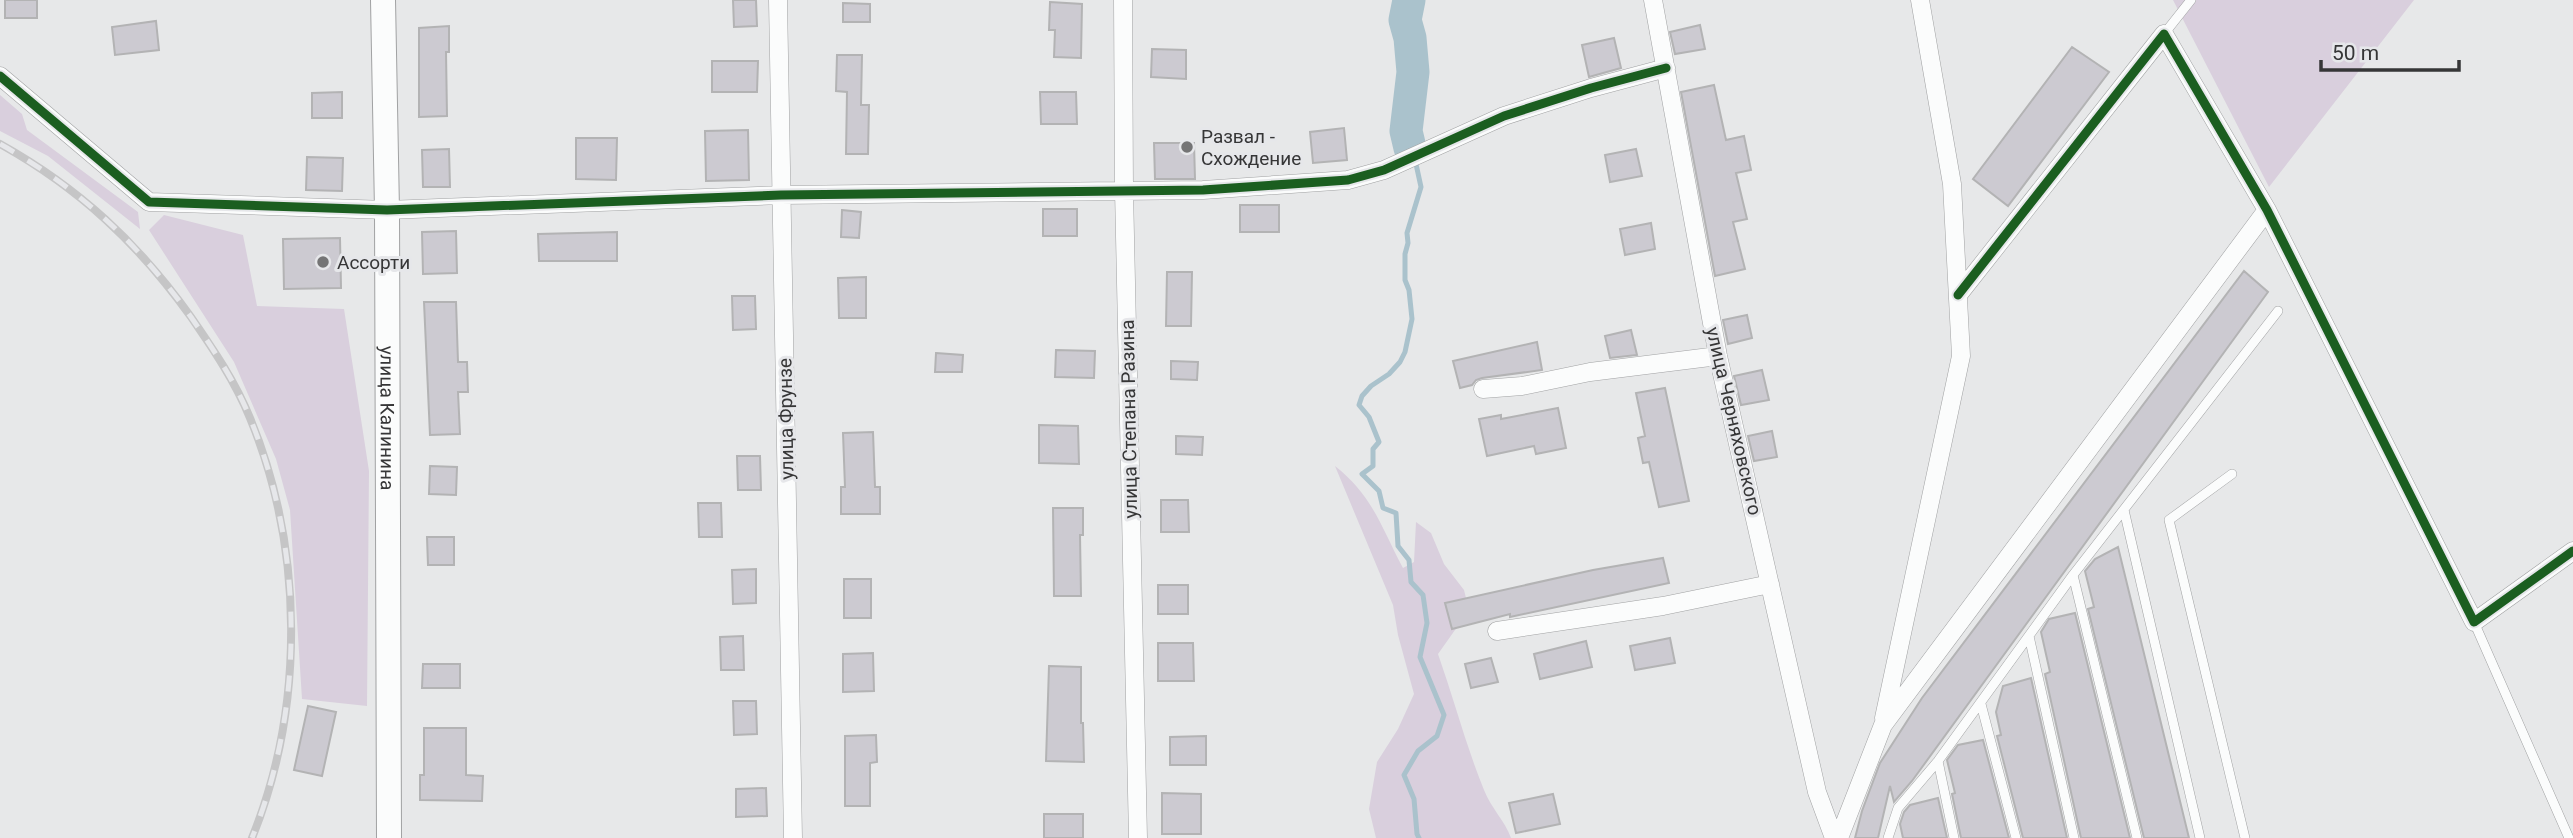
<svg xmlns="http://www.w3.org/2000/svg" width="2573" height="838" viewBox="0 0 2573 838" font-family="Roboto,sans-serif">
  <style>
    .green { fill: #d9cfdd }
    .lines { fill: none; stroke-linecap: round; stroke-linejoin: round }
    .stream { stroke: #aac2cc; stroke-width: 5 }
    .river { stroke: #aac2cc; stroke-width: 33 }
    .building { fill: #cccad1; stroke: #b3b3b4; stroke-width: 2 }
    .lane-casing { stroke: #a1a2a3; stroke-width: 10 }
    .street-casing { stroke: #a1a2a3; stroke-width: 19 }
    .secondary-casing { stroke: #a1a2a3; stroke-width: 26 }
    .lane { stroke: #fbfcfc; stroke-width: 9 }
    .street { stroke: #fbfcfc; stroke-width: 18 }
    .secondary { stroke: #fbfcfc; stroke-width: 24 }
    .rail-casing { stroke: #c5c5c6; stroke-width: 8 }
    .rail { stroke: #e6e7ea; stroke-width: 5; stroke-dasharray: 16; stroke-linecap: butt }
    .cycleway-casing { stroke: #e6e7ea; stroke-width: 13 }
    .cycleway { stroke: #1b5e20; stroke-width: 9 }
    .poi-dot { fill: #747475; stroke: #e6e7ea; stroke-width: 2.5 }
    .labels { text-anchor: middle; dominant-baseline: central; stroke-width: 6; stroke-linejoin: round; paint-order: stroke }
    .poi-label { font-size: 19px; fill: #363637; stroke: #e6e7ea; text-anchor: start }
    .street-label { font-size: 19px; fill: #363637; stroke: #e6e7ea }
  </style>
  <rect width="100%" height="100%" fill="#e7e8e9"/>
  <!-- green -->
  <path class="green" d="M2173 0H2414L2269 187Z
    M0 95 22 114 27 130 138 212 140 229 48 156 0 131Z
    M164 215 243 235 257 306 344 309 369 471 367 706 302 699 290 510 276 459 234 362 149 230Z
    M1335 466C1373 496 1381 527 1403 568L1414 562 1416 522 1431 533 1444 564 1464 590 1470 614 1455 630 1438 654C1454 699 1466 746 1484 790 1491 808 1505 821 1511 838H1376L1369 809 1377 762 1398 729 1414 694 1398 635 1393 605Z"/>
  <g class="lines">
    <!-- stream -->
    <path class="stream" d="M1416 164 1421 187 1407 233 1408 243 1405 254V280L1409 290 1412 319 1405 352 1400 362 1389 374 1371 386 1362 396 1359 405 1369 417 1379 442 1373 449V466L1362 474 1379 491 1383 508 1396 513 1398 546 1409 560 1411 582 1423 595 1427 623 1420 657 1444 715 1437 736 1418 751 1404 775 1414 799 1417 834 1419 838"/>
    <!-- river -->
    <path class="river" d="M1409 0 1405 20 1410 38 1413 72 1406 131 1410 148"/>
  </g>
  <!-- building -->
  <path class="building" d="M5 0H37V18H5Z
    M733 0H756L757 26 734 27Z
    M1050 2 1082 4 1081 58 1054 57 1055 30H1049Z
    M843 3 870 4V22H843Z
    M156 21 159 50 115 55 112 27Z
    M1700 25 1705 49 1675 54 1670 32Z
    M449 26V52H446L447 116 419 117V28Z
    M1614 38 1621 68 1589 77 1582 45Z
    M2072 47 2109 72 2008 206 1973 179Z
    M1152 49 1186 50V79L1151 77Z
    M837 55H862L861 105H869L868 154H846L847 92 836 91Z
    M712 61H758L757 92H712Z
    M1714 85 1726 140 1744 136 1751 170 1736 173 1747 219 1733 222 1745 269 1715 276 1681 92Z
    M342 92V118H312V93Z
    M1040 92H1076L1077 124H1041Z
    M1344 128 1347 160 1313 163 1310 132Z
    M748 130 749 180 706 181 705 131Z
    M576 138H617L616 180 576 179Z
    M1154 143H1194L1195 179H1155Z
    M449 149 450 187H423L422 150Z
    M1636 149 1642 176 1610 182 1605 155Z
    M307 157 343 158 342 191 306 190Z
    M1240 205H1279V232H1240Z
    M1043 209H1077V236H1043Z
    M842 210 861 212 859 238 841 237Z
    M1651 223 1655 249 1625 255 1620 229Z
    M456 231 457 273 423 274 422 232Z
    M617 232V261H539L538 234Z
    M340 238 341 288 284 289 283 239Z
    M2244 271 2268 292 1912 781 1894 802 1890 786 1878 838H1855L1862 811 1880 763 1922 698Z
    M1167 272H1192L1191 326H1166Z
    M866 277V318H839L838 278Z
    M732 296H755L756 329 733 330Z
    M424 302H456L458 362H467L468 392H458L460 434 430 435Z
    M1747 315 1752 338 1728 344 1723 320Z
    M1631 330 1637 355 1610 358 1605 336Z
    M1537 342 1542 370 1482 378 1476 380 1472 385 1460 388 1453 361Z
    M1056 350 1095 351 1094 378 1055 377Z
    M936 353 963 355 962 372H935Z
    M1171 361 1198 362 1197 380 1171 379Z
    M1762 370 1769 400 1741 405 1734 376Z
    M1665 388 1689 501 1659 507 1649 462 1643 463 1638 438 1645 436 1636 393Z
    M1558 408 1566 448 1536 454 1534 446 1487 456 1479 419 1501 415V419Z
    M1039 425 1078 426 1079 464 1039 463Z
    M1772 431 1777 457 1754 461 1748 436Z
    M873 432 875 487H880V514H841V487H845L843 433Z
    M1176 436 1203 437 1202 455 1176 454Z
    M737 456H760L761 490H738Z
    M430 466 457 467 456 495 429 494Z
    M1161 500H1188L1189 532H1161Z
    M698 503H721L722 537H699Z
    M1053 508H1083V535H1080L1081 596H1054Z
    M427 537H454V565H428Z
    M2118 547 2189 838H2144L2088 609 2094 607 2085 571 2095 559Z
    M1663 558 1669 583 1510 617V614L1452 629 1445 603 1593 570Z
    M756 569V603L733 604 732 570Z
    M844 579H871V618H844Z
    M1158 585H1188V614H1158Z
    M2075 613 2130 838H2081L2045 674 2050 672 2041 632 2049 619Z
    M743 636 744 670H721L720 637Z
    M1670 638 1675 663 1635 670 1630 646Z
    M1586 641 1592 667 1540 679 1534 654Z
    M1158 643H1193L1194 681H1158Z
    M873 653 874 691 843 692V654Z
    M1491 658 1498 682 1471 688 1465 664Z
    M423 664H460V688H422Z
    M1049 666 1081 667V723H1083L1084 762 1046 761Z
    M2031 678 2067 838H2023L1997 736 2001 735 1996 712 2003 686Z
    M733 701H756L757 734 734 735Z
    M308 706 336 712 322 776 294 770Z
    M424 728H466V775L483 776 482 801 420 800V775H424Z
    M876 735 877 762 870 763V806H845V736Z
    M1206 736V765H1170V737Z
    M1983 740 2009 838H1961L1952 794 1955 793 1947 760 1958 745Z
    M766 788 767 816 736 817V789Z
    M1162 793 1201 794V834H1162Z
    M1553 794 1560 824 1516 833 1509 803Z
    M1938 798 1947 838H1903L1900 824 1904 812 1910 805Z
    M1044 814H1083V838H1044Z"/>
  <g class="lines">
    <!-- lane casing -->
    <g class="lane-casing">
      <path id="lane" d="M2164 34 2191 0
        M2232 474 2169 520 2245 838
        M2124 510 2200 838
        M2073 575 2137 838
        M2474 622 2569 838
        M2029 636 2074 838
        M1981 704 2016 838
        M1938 761 1954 838
        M1888 838 1898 808 1938 761 2073 575 2278 311"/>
    </g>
    <!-- street casing -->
    <g class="street-casing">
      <path id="street" d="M778 0 793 838
        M1123 0 1124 190 1138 838
        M1653 0 1718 356 1817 792 1834 838
        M0 76 149 202 387 210 781 195 1203 190 1348 180 1384 170 1504 116 1591 88 1666 68
        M1958 295 2164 34 2267 210 2474 622 2573 551
        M1483 389 1522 386 1590 372 1718 356
        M1497 631 1663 606 1770 584
        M1884 718 1961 356 1952 184 1920 0
        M1839 838 1883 725 2267 210"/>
    </g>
    <!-- secondary casing -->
    <g class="secondary-casing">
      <g id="secondary">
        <path id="s1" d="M383 0 387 210 389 838"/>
      </g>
    </g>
    <!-- lane -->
    <use href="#lane" class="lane"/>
    <!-- street -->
    <use href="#street" class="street"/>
    <!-- secondary -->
    <use href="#secondary" class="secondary"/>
    <!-- rail casing -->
    <g class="rail-casing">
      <path id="rail" d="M0 144C79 188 138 243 191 317 213 349 235 381 250 418 304 549 305 707 252 838"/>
    </g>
    <!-- rail -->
    <use href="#rail" class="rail"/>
    <!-- cycleway casing -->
    <g class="cycleway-casing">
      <path id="cycleway" d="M0 76 149 202 387 210 781 195 1203 190 1348 180 1384 170 1504 116 1591 88 1666 68
        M1958 295 2164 34 2267 210 2474 622 2573 551"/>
    </g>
    <!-- cycleway -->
    <use href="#cycleway" class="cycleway"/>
  </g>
  <!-- markers -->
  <g class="poi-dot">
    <circle cx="1187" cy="147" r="7"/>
    <circle cx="323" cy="262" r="7"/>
  </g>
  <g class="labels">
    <!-- poi labels -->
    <g class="poi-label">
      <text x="1201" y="136">Развал -<tspan x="1201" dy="22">Схождение</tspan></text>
      <text x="337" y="262">Ассорти</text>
    </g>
    <!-- street labels -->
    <g class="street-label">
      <text stroke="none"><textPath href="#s1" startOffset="418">улица Калинина</textPath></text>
      <text transform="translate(786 419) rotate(-91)">улица Фрунзе</text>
      <text transform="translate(1129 419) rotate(-91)">улица Степана Разина</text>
      <text transform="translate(1734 421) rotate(77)">улица Черняховского</text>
    </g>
  </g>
  <!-- scale -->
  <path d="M2321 60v10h138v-10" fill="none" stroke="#363637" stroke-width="3.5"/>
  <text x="2332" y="60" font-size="21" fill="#363637" stroke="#e6e7ea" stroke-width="5" paint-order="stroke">50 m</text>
</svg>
